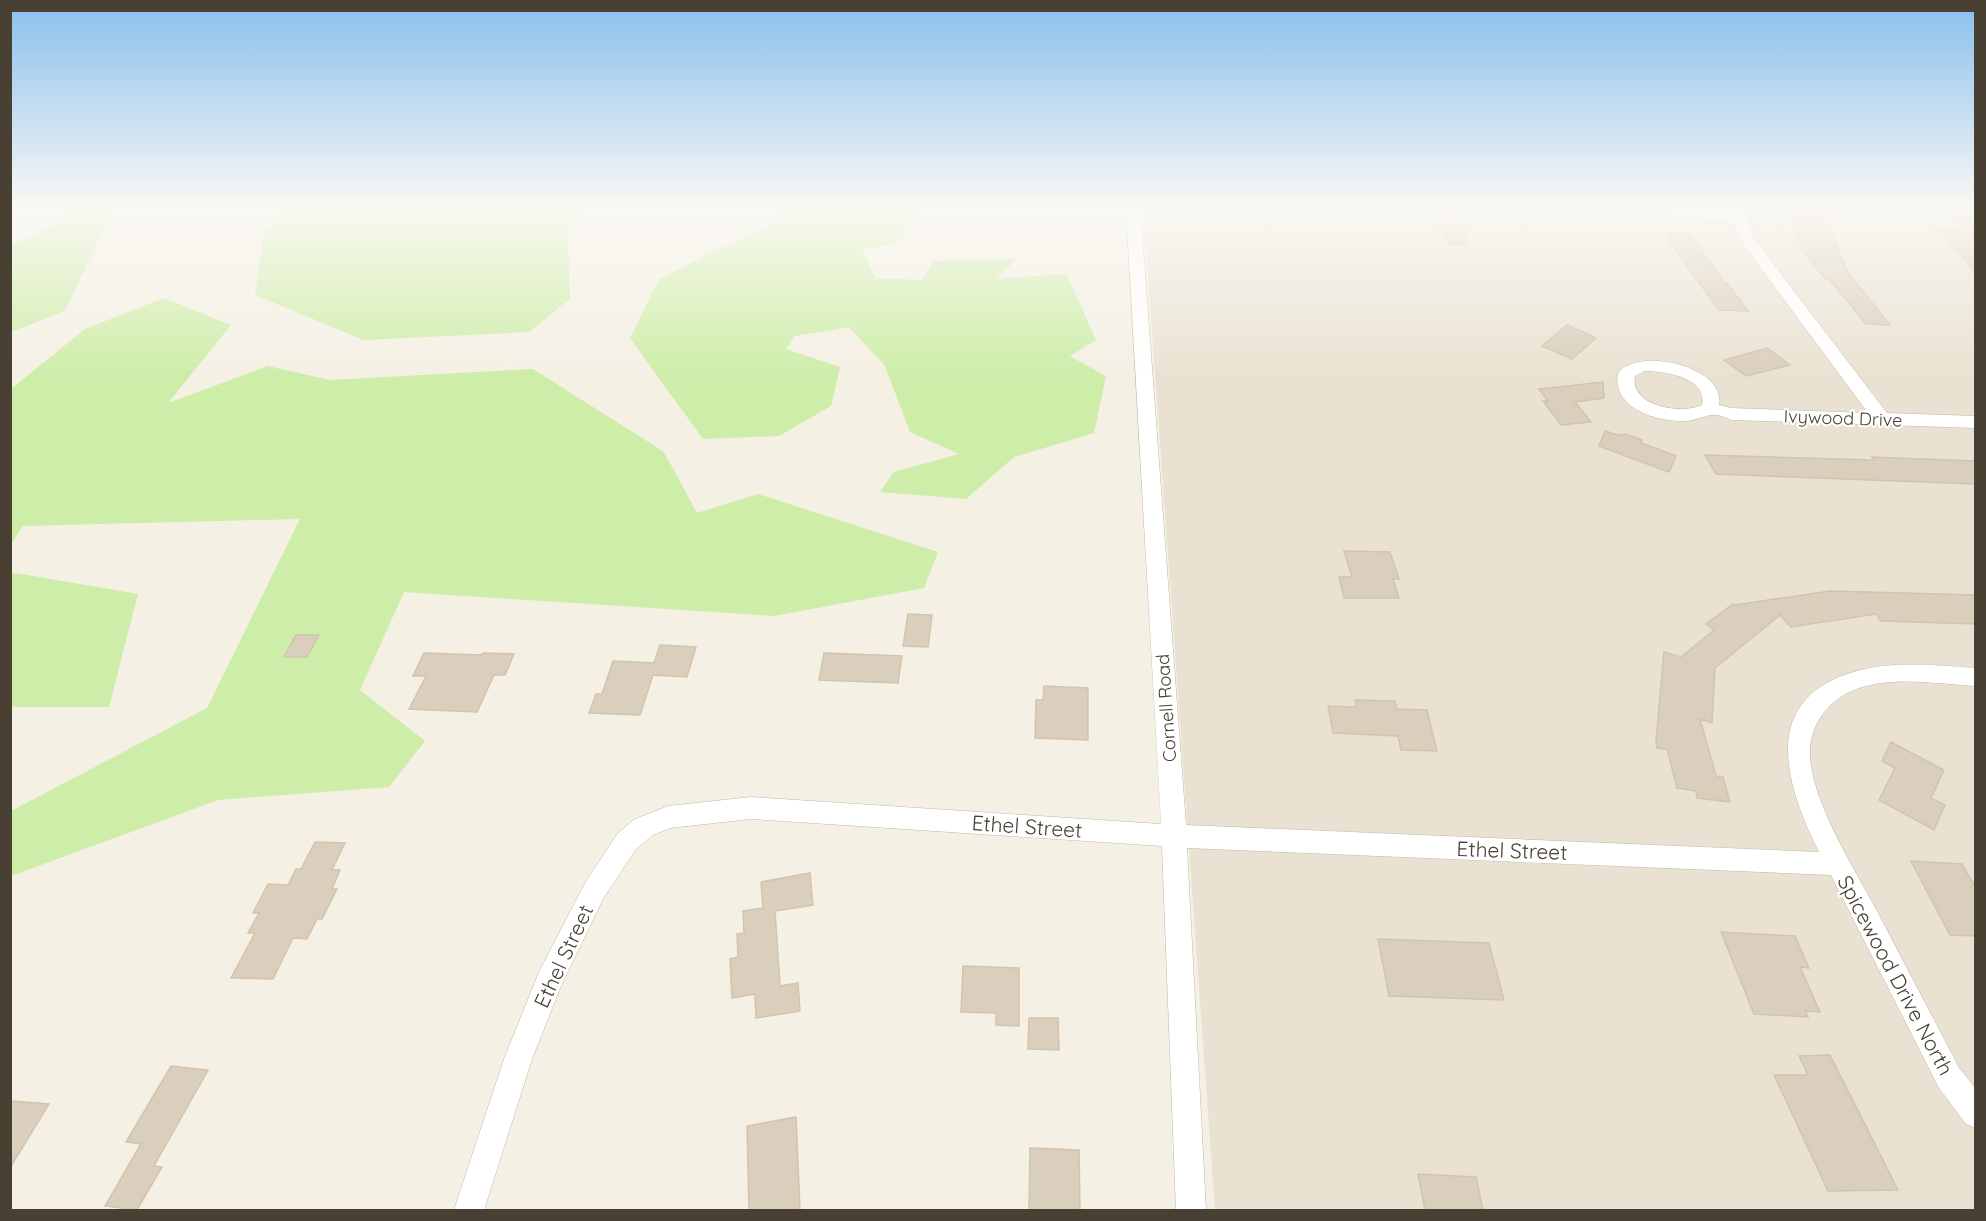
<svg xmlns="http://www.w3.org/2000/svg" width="1986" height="1221" viewBox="0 0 1986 1221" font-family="Quicksand,sans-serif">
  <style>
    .residential { fill: #e9e2d2 }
    .green { fill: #cdeda8 }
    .building { fill: #dacebc; stroke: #d3c4ab; stroke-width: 1.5 }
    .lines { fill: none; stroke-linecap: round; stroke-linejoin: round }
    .minor-casing { stroke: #c1b8a6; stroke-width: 1 }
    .minor { fill: #fff; fill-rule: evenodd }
    .labels { text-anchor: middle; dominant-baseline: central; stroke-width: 4.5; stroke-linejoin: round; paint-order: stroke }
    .street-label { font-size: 18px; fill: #474033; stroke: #fff }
    .near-street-label { font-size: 21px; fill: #474033; stroke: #fff }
  </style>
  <rect width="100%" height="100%" fill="#f4f0e4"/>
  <!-- residential -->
  <path class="residential" d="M1143 206H1975V1210H1215Z"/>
  <!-- green -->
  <path class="green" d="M64 206H129L112 211 65 311 11 332V243L19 242 71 217Z
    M292 206H604L585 213 568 235 570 299 529 332 364 340 255 295 264 232Z
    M789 206H927L897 243 862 250 876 278 922 280 934 261 1017 259 996 279 1067 274 1096 340 1070 356 1106 376 1094 433 1014 457 966 499 880 492 894 472 959 454 910 432 885 366 849 327 794 336 786 349 840 367 831 406 779 436 703 439 630 338 659 279 776 221Z
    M164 298 231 325 168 403 268 366 330 380 533 369 664 452 697 513 758 494 938 552 924 588 774 616 404 592 360 690 425 741 389 787 218 800 11 876V811L207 708 300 519 23 526 11 544V389L85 329Z
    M10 572 138 594 109 707H11Z"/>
  <!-- building -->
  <path class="building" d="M1786 206H1819V220L1827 221 1848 273 1890 325 1866 324 1829 279H1825L1803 251Z
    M1951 206H1976V275L1969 264 1937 228 1957 231Z
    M1440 224H1460L1469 244H1449Z
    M1668 233 1690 234 1724 283H1727L1748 311 1719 310 1668 240H1673Z
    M1567 325 1596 338 1572 359 1542 346Z
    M1767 348 1790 365 1746 376 1724 360Z
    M1603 382 1604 398 1575 402 1591 422 1561 425 1543 401H1548L1539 389Z
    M1605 431 1618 435 1626 434 1642 440 1641 443 1676 456 1669 472 1599 446Z
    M1705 455 1874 460 1872 457 1976 461V484L1716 474Z
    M1344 551 1390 552 1399 579H1393L1399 598H1344L1339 577H1352Z
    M1830 591 1976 595V624L1881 621 1876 614 1791 627 1780 615 1715 668 1712 723 1700 719 1716 776 1723 777 1730 802 1697 798 1696 791 1677 788 1667 749 1657 748 1656 740 1664 652 1681 657 1714 630 1706 624 1733 604 1735 605Z
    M908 614 932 615 928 647 903 646Z
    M296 635H319L307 657H284Z
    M660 645 696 647 687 677 653 675 640 715 589 713 596 694H602L613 661 654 663Z
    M424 653 482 655 483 653 514 654 505 675H494L477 712 409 709 426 676H413Z
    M824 653 902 656 898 683 819 680Z
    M1044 686 1088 688V740L1035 738 1036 700H1043Z
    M1355 700 1395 701 1397 709 1427 710 1437 751 1401 750 1398 736 1333 733 1328 706 1356 707Z
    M1891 742 1944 770 1931 798 1945 805 1934 830 1879 800 1895 768 1882 761Z
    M315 842 345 843 332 870H340L332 889H337L322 919H317L307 939 293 938 273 979 231 978 255 933H248L259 913H253L268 884 288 885 296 869H301Z
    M1911 861 1962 864 1976 888V936L1950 935Z
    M810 873 813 905 775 911 780 986 798 983 800 1011 756 1018 755 994 732 998 730 959 738 957 737 934 744 933 743 911 763 908 761 882Z
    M1721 932 1795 936 1809 968 1800 967 1820 1012 1805 1011 1808 1017 1754 1014Z
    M1378 939 1489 943 1504 1000 1389 996Z
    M963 966 1019 968V1026L996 1025V1013L961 1012Z
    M1029 1018H1058L1059 1050 1028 1049Z
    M1830 1055 1898 1190 1828 1191 1774 1075H1808L1799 1056Z
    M171 1066 208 1070 154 1166 162 1167 137 1210 105 1206 141 1144 126 1142Z
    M10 1101 49 1104 10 1168Z
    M796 1117 800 1210H749L747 1126Z
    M1030 1148 1079 1150 1080 1210H1029Z
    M1418 1174 1476 1177 1483 1210H1425Z"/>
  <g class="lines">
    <!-- minor casing -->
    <g class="minor-casing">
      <path id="minor" d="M1126 206H1140L1186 825 1819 852C1782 778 1759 693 1865 669 1901 661 1940 666 1976 668V686C1937 684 1890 675 1854 690 1829 700 1812 722 1810 749 1808 797 1854 868 1877 911 1904 963 1932 1016 1959 1068L1976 1089V1128L1966 1124 1939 1088 1831 875 1187 848 1206 1210H1176L1162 846 751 819 670 828 653 835 636 849 603 899 561 986 532 1059 484 1210H454L504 1059 539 972 585 883 618 833 635 819 668 806 751 797 1161 824Z
        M1639 206H1680L1733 214 1734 206H1748L1747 219 1755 240 1887 413 1976 416V428L1731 420C1726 418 1718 414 1713 415 1704 415 1695 421 1685 421 1657 422 1611 408 1618 373 1638 346 1727 367 1719 405L1731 408 1868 413 1743 244 1734 223 1646 210ZM1644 371C1664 371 1708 377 1702 405 1681 415 1629 406 1635 376Z"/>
    </g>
    <!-- minor -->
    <use href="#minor" class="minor"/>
  </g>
  <!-- sky -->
  <linearGradient id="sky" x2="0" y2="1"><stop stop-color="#88bfee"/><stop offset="0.55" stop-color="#faf8f3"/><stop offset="1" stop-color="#faf8f3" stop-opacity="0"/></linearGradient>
  <rect width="1986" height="377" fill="url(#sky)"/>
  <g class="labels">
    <!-- street labels -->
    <g class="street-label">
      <text transform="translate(1843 418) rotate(2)">Ivywood Drive</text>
      <text transform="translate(1166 708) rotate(-94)">Cornell Road</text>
    </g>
    <!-- near-street labels -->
    <g class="near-street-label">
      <text transform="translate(1027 826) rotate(4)">Ethel Street</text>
      <text transform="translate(1512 850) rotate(2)">Ethel Street</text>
      <text transform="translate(563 956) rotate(-65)">Ethel Street</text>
      <text transform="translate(1896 975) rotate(62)">Spicewood Drive North</text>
    </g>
  </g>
  <!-- border -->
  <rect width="1986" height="1221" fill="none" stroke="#474033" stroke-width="24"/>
</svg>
